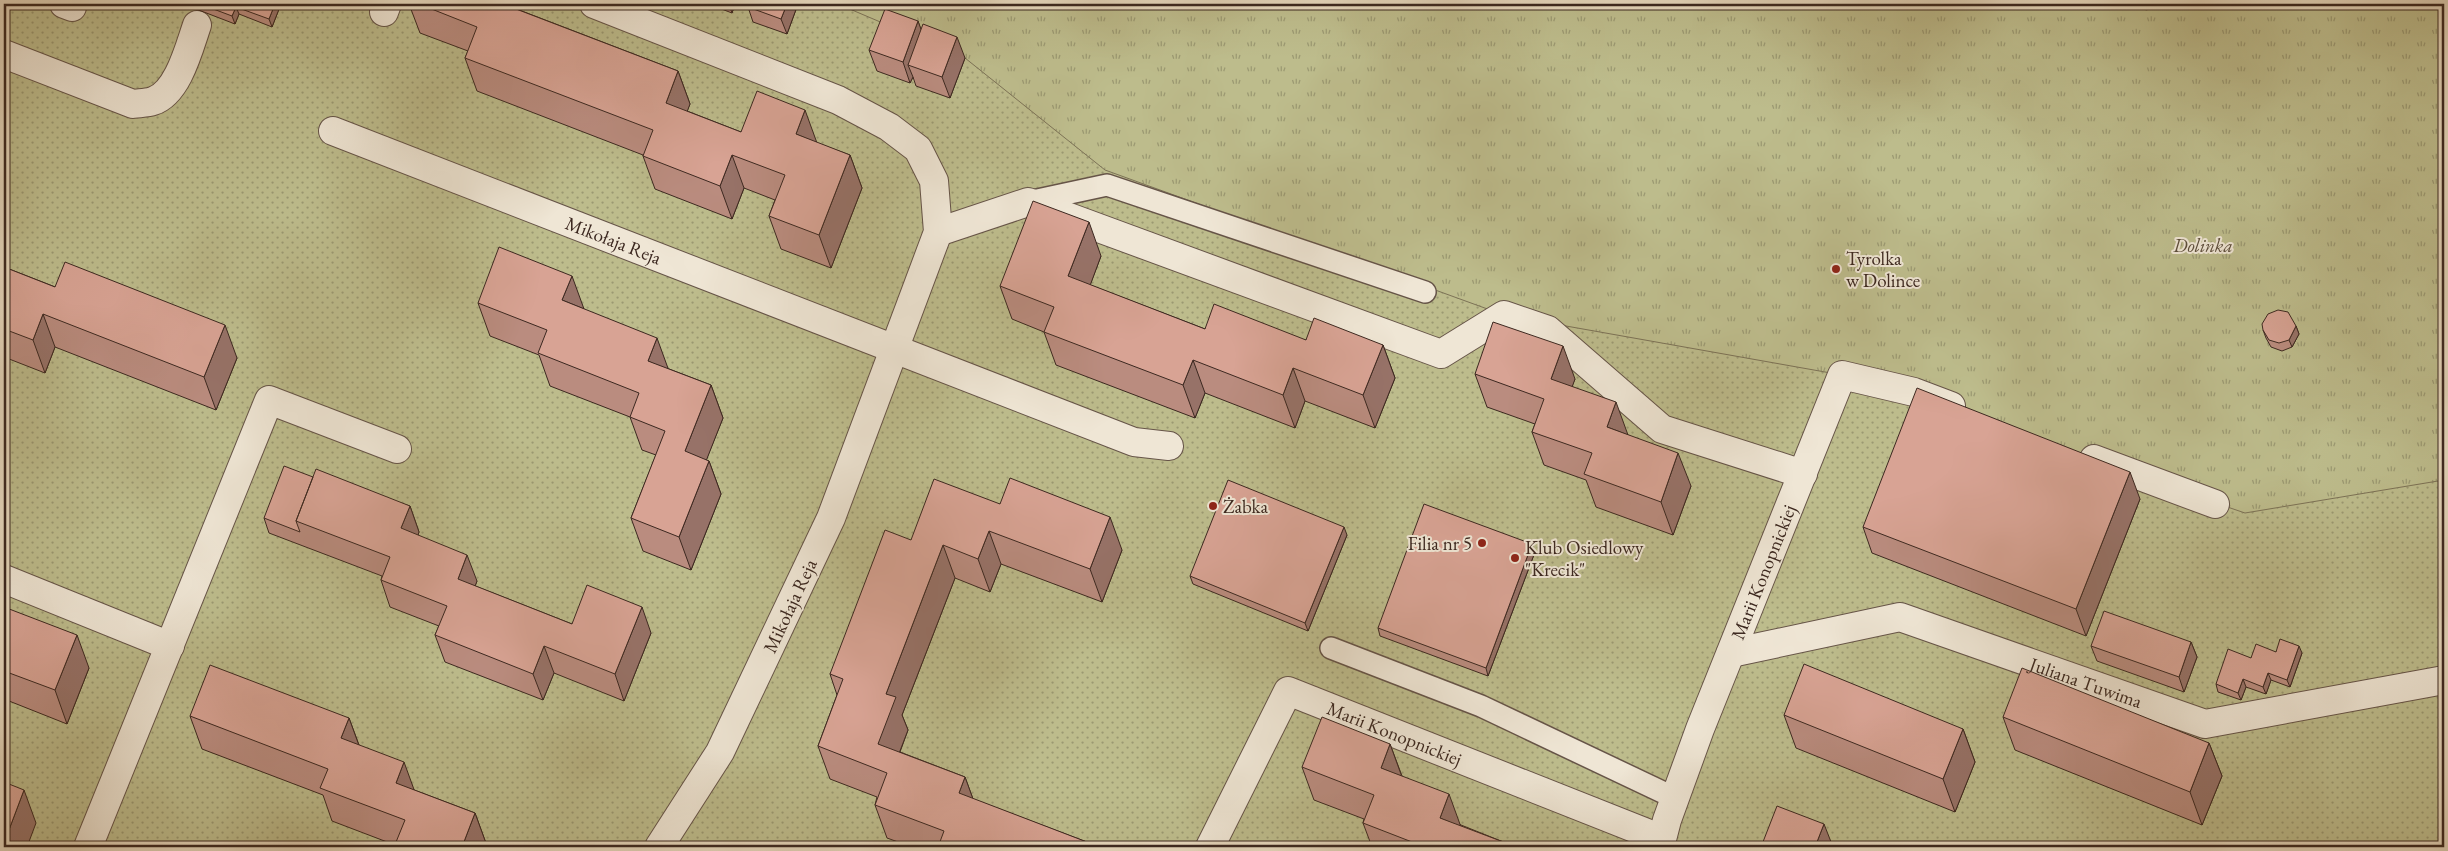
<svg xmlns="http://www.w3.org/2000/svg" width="2448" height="851" viewBox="0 0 2448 851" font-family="'EB Garamond',serif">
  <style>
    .grass { fill: url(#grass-dots); stroke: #7c7256 }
    .park { fill: url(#park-tufts); stroke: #7c7256 }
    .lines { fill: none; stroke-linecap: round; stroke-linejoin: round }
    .lane-casing { stroke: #665448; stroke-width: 24 }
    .street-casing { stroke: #665448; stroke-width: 30 }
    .lane { stroke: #efe6d5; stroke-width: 21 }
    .street { stroke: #efe6d5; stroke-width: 28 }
    .wall { fill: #ba8c7f; stroke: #3c2820 }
    .shaded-wall { fill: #977268; stroke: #3c2820 }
    .building { fill: #d8a394; stroke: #3c2820 }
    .poi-dot { fill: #8f2418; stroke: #efe6d5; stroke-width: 2 }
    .labels { text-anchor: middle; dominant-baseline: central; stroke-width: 4; stroke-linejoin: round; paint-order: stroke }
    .street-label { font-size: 19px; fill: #3c2820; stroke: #efe6d5 }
    .park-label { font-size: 19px; font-style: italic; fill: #5c4d3b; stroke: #efe6d5 }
    .poi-label { font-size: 19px; fill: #3c2820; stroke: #efe6d5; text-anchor: start }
  </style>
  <defs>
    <pattern id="grass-dots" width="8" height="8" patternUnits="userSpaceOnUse" patternTransform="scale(1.25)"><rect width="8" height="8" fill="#bdbc8c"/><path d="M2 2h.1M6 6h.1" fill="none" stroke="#9b9972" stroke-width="1.8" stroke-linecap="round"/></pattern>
    <pattern id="park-tufts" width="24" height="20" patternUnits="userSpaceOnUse" patternTransform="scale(1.25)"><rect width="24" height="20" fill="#bdbc8c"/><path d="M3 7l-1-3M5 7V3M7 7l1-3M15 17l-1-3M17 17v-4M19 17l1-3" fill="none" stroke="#9b9972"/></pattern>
  </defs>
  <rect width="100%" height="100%" fill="#e6d8be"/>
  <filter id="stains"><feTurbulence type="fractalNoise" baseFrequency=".004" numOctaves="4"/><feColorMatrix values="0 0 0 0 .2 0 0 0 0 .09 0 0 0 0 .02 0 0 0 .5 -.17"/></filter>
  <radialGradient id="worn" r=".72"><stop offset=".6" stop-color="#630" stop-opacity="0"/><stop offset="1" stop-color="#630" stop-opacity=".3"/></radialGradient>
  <!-- grass -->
  <path class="grass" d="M4 4H2444V847H4Z"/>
  <!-- park -->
  <path class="park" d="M838 4H2119L2147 10 2155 4H2444V480L2245 513 1842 375 1504 315 1105 170 965 58Z"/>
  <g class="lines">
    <!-- lane casing -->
    <g class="lane-casing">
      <path id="lane" d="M1028 202 1107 185 1425 292
        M1331 648 1481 706 1675 798"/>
    </g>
    <!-- street casing -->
    <g class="street-casing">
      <g id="street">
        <path d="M64 4 72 7"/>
        <path d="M594 4 838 100 889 127 918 149 934 181 938 232 831 518 720 752 659 847"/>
        <path d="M384 12 387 4"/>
        <path d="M4 54 133 104C140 103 147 103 153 101 178 93 189 48 197 25"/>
        <path id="s1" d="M333 131 1134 442 1169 446"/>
        <path d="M938 232 1028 202 1441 354 1504 315 1548 330 1662 429 1803 474"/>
        <path d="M2094 459 2215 504"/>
        <path d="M4 579 170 646"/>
        <path id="s2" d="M1731 653 1900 617 2205 724 2444 680"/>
        <path d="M88 847 269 400 397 449"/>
        <path id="s3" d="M1210 847 1288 691 1662 839"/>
        <path id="s4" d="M1660 847 1667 820 1700 729 1842 375 1914 392 1951 406"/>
      </g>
    </g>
    <!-- lane -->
    <use href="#lane" class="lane"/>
    <!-- street -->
    <use href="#street" class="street"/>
  </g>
  <!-- wall -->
  <path class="wall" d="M183 4H281L272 27 239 14 235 24Z
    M409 4H515L514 8 678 71 690 104 687 111 741 132 817 143 850 155 862 188 831 268 781 249 769 216 775 200 744 188 732 219 655 189 643 156V155L477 91 465 58 468 51 420 33Z
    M710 4H735L732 13 711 5Z
    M798 4 787 34 753 22 748 7Z
    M918 21 921 30 965 58 950 98 916 86 913 77 910 83 877 71 869 50Z
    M1101 256 1090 285 1205 329 1306 340 1383 345 1395 378 1375 428 1305 401 1295 428 1205 393 1195 418 1056 365 1044 332 1012 319 1000 286Z
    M4 267 237 358 216 410 55 347 45 373 4 357Z
    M478 303 583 309 669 369 711 385 723 418 706 460 709 461 721 494 691 570 643 551 631 518 656 455 642 450 630 417 550 386 539 355 490 336Z
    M2296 326 2299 334 2292 347 2282 351 2271 347 2266 338 2263 330Z
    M1475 374 1575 379 1572 386 1628 435 1691 486 1673 535 1596 507 1586 480 1544 465 1532 432 1535 424 1487 407Z
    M313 477 410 506 419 532 418 535 477 581 475 586 572 624 651 633 624 701 554 673 543 700 445 662 435 635 439 626 390 607 381 580 382 576 269 533 264 518Z
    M2140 499 2086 636 1872 553 1863 527Z
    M1000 504 1122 550 1102 602 1001 564 990 592 955 578 902 715 908 730 900 752 965 777 973 799 1100 847H912L887 838 875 805 877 797 830 779 818 746 837 695 830 674 911 540Z
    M1347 535 1308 631 1193 584 1190 576Z
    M1535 552 1488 676 1380 636 1378 628Z
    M4 607 89 668 67 724 4 699Z
    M2191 642 2197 657 2184 692 2097 661 2091 646Z
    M2276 652 2302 653 2290 687 2271 680 2266 694 2246 687 2241 700 2218 692 2216 684 2251 658Z
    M1784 715 1963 729 1975 762 1955 812 1796 748Z
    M190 716 349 718 359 745 414 790 475 813 487 846 486 847H394L395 845 332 821 323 795 202 749Z
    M2003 717 2209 743 2222 776 2202 825 2015 750Z
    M1390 744 1402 776 1461 825 1506 843 1507 847H1372L1363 823 1364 819 1314 800 1302 767Z"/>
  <!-- shaded-wall -->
  <path class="shaded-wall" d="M275 4H281L272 27 269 19Z
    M494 4H515L504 32Z
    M730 4H735L732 13 729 5Z
    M787 4H798L787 34 781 19Z
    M236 7 239 14 235 24 232 16Z
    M918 21 926 43 908 65 913 77 910 83 903 62Z
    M957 37 965 58 950 98 942 77Z
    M678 71 690 104 678 136 666 103Z
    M805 110 817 143 796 134Z
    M732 155 744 188 732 219 720 186Z
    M850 155 862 188 831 268 819 235Z
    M1089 222 1101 256 1081 310 1068 276Z
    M572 276 584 309 562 300Z
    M43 314 55 347 45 373 33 340Z
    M225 325 237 358 216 410 204 377Z
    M2296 326 2299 334 2292 347 2289 340Z
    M657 338 669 371 648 361Z
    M1383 345 1395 378 1375 428 1363 395Z
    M1563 346 1575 379 1563 412 1551 379Z
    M1193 360 1205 393 1195 418 1183 385Z
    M1293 368 1305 401 1295 428 1283 395Z
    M711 385 723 418 697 484 685 451Z
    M1616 402 1628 435 1607 427Z
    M1678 453 1691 486 1673 535 1661 502Z
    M709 461 721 494 691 570 679 537Z
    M2130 472 2140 499 2086 636 2076 609Z
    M410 506 419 532 411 554 401 528Z
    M1110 517 1122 550 1102 602 1090 569Z
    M1344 527 1347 535 1308 631 1305 623Z
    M989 531 1001 564 990 592 978 559Z
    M1532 544 1535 552 1488 676 1486 668Z
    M943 545 955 578 902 715 908 730 890 777 878 744 886 694Z
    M467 555 477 581 468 605 458 579Z
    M642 607 651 633 624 701 615 674Z
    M77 635 89 668 67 724 55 690Z
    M2191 642 2197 657 2184 692 2179 677Z
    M544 646 554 673 543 700 533 674Z
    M2299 646 2302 653 2290 687 2287 680Z
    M2268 673 2271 680 2266 694 2263 687Z
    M2243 679 2246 687 2241 700 2238 693Z
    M349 718 361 751 341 738Z
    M1963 729 1975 762 1955 812 1943 779Z
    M2209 743 2222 776 2202 825 2190 792Z
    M1390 744 1402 777 1381 768Z
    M404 762 416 795 396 783Z
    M965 777 977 810 959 793Z
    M24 790 36 823 27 847H4V843Z
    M1449 794 1461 827 1440 818Z
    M475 813 487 846 486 847H462Z
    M1824 824 1833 847H1815Z"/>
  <!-- building -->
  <path class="building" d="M200 4H275L269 19 236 7 232 16Z
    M419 4H503L678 71 666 103 741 132 757 91 805 110 796 134 850 155 819 235 769 216 785 175 732 155 720 186 643 156 653 130 465 58 477 27Z
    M749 4H787L781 19 748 7Z
    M885 9 918 21 903 62 869 50Z
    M923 24 957 37 942 77 908 65Z
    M1033 201 1089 222 1068 276 1205 329 1214 304 1306 340 1314 318 1383 345 1363 395 1293 368 1283 395 1193 360 1183 385 1044 332 1054 307 1000 286Z
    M499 247 572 276 562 300 657 338 648 361 711 385 685 451 709 461 679 537 631 518 665 431 630 417 639 393 538 353 547 330 478 303Z
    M65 262 225 325 204 377 43 314 33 340 4 329V267L55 287Z
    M2278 310 2288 312 2296 326 2289 340 2279 343 2269 340 2263 330 2262 324 2268 314Z
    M1493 322 1563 346 1551 379 1616 402 1607 427 1678 453 1661 502 1584 474 1592 453 1532 432 1544 399 1475 374Z
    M1917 388 2130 472 2076 609 1863 527Z
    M284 466 313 477 296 521 300 532 264 518Z
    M316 469 410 506 401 528 467 555 458 579 572 624 587 585 642 607 615 674 544 646 533 674 435 635 447 606 381 580 390 557 296 521Z
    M1010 478 1110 517 1090 569 989 531 978 559 943 545 886 694 896 697 878 744 965 777 959 793 1100 847H938L944 831 875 805 887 773 818 746 843 679 830 674 885 530 911 540 934 479 1000 504Z
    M1228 480 1344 527 1305 623 1190 576Z
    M1424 504 1532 544 1486 668 1378 628Z
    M4 607 77 635 55 690 4 671Z
    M2104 611 2191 642 2179 677 2091 646Z
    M2280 639 2299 646 2287 680 2268 673 2263 687 2243 679 2238 693 2216 684 2228 649 2251 658 2256 644 2276 652Z
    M1804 664 1963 729 1943 779 1784 715Z
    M210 665 349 718 341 738 404 762 396 783 475 813 462 847H394L405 820 320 788 328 769 190 716Z
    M2022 668 2209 743 2190 792 2003 717Z
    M1322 717 1390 744 1381 768 1449 794 1440 818 1506 843 1505 847H1425L1363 823 1374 795 1302 767Z
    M4 782 24 790 4 843Z
    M1777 806 1824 824 1815 847H1761Z"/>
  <!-- markers -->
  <g class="poi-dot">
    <circle cx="1836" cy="269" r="5"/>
    <circle cx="1213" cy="506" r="5"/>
    <circle cx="1482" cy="543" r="5"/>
    <circle cx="1515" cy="558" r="5"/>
  </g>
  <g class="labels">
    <!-- street labels -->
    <g class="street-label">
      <text stroke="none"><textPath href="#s1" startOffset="301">Mikołaja Reja</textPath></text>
      <text stroke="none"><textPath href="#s4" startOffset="294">Marii Konopnickiej</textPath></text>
      <text transform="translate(790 606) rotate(-65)">Mikołaja Reja</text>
      <text stroke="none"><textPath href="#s2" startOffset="370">Juliana Tuwima</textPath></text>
      <text stroke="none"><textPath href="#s3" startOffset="289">Marii Konopnickiej</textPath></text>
    </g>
    <!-- park labels -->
    <g class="park-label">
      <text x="2203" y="245">Dolinka</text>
    </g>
    <!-- poi labels -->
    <g class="poi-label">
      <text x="1846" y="258">Tyrolka<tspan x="1846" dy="22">w Dolince</tspan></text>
      <text x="1223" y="506">Żabka</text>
      <text x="1472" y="543" text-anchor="end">Filia nr 5</text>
      <text x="1525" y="547">Klub Osiedlowy<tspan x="1525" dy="22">"Krecik"</tspan></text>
    </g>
  </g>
  <!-- margin -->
  <rect width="2448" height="851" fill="none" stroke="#e6d8be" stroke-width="20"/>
  <rect x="5" y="5" width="2438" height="841" fill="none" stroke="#3c2820" stroke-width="2.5"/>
  <rect x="10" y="10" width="2428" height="831" fill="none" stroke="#3c2820"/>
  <rect width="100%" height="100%" filter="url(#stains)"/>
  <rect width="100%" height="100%" fill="url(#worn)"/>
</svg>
